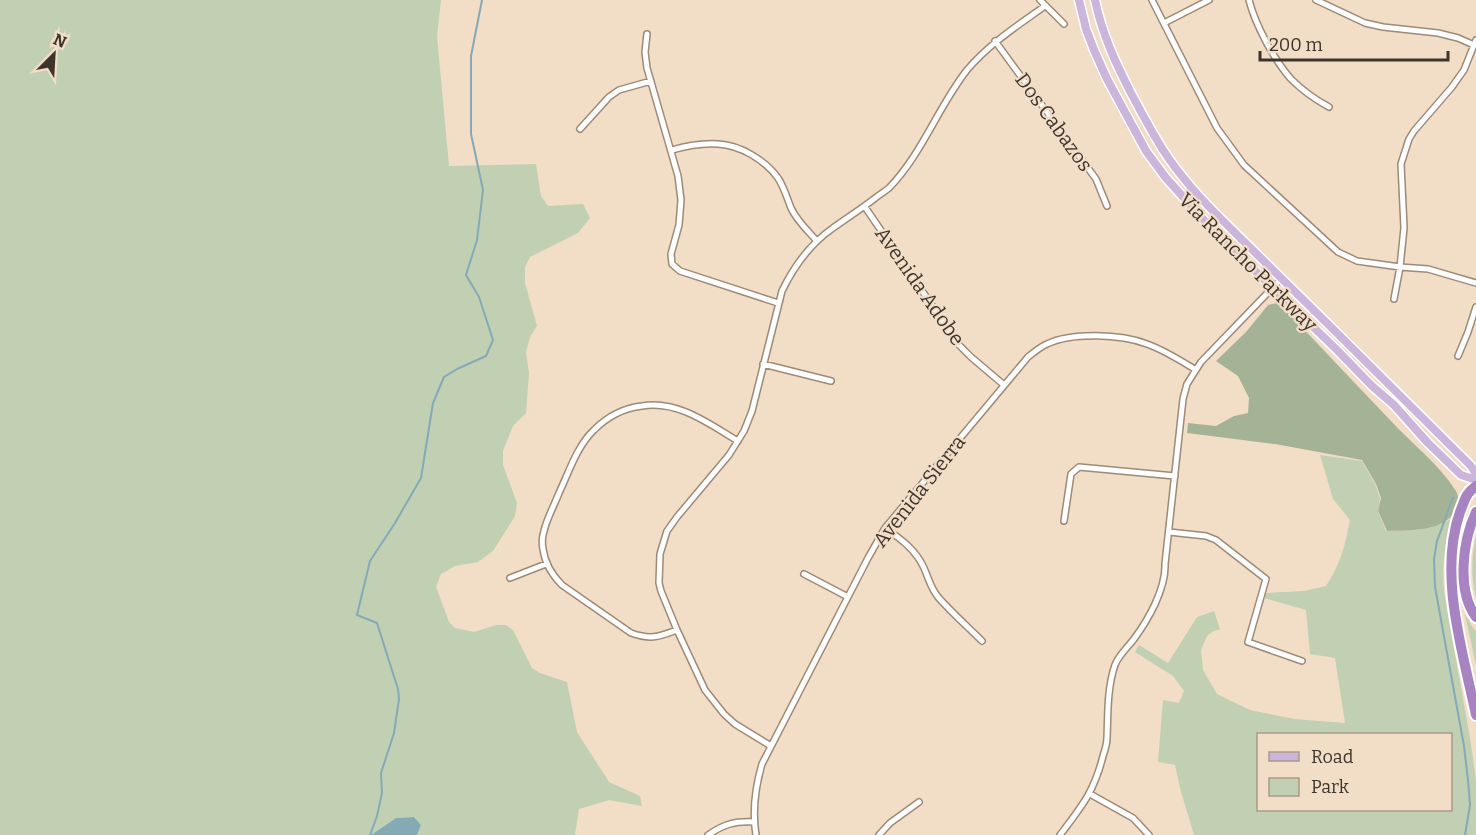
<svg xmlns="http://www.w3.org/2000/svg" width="1476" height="835" viewBox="0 0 1476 835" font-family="Bitter,serif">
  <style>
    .green { fill: #c1d0b3; fill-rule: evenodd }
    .forest { fill: #a4b396 }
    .water { fill: #84aab5 }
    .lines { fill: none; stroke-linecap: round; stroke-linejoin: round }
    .stream { stroke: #84aab5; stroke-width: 2 }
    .street-casing { stroke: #9e8a76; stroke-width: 8 }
    .primary-casing { stroke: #fff; stroke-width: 11 }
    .highway-casing { stroke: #fff; stroke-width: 14 }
    .street { stroke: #fff; stroke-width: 5 }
    .primary { stroke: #cbb5da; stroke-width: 8 }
    .highway { stroke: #a883c1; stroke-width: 10 }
    .labels { text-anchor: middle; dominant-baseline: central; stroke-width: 4.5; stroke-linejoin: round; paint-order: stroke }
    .street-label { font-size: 20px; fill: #3d352c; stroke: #f2ddc7 }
  </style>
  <rect width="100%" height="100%" fill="#f2ddc7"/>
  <!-- green -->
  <path class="green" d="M0 0H441L437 36 449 166 536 164 541 196 548 206 583 204 590 218 578 233 530 257 525 267V283L537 326 530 337 526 352 529 373 526 413 513 426 503 451V465L517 503 515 516 493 551 478 562 455 566 441 574 436 587 449 622 455 628 474 632 496 625H506L513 630 532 668 540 673 567 682 577 732 609 782 640 796 642 806 609 800 579 809 575 835H417L421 825 414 817 396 818 371 835H0Z
    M1320 455 1362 461 1375 484 1380 498 1378 512 1386 531C1412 530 1430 532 1452 518 1445 546 1442 562 1444 591L1470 738 1476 780V835H1194L1181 792 1175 765 1158 762 1163 700 1179 703 1184 691 1173 676 1135 652 1139 645 1168 663 1197 617 1214 611 1220 629 1212 632 1207 636 1201 650 1203 670 1217 694 1250 710 1294 719 1345 723 1335 658 1310 654 1306 610 1264 598 1266 593 1304 591 1326 586C1341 563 1345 546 1350 520L1333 499ZM1258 734H1450V810H1258Z
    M1476 537V597C1471 577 1471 557 1476 537Z
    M1465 614 1473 628 1476 631V665Z"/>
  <!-- forest -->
  <path class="forest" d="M1277 303 1293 318C1326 352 1358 387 1391 421 1412 444 1439 464 1456 491 1458 495 1459 499 1458 504 1450 533 1410 530 1387 531L1378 511 1381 498 1376 484 1362 460 1275 444 1187 433 1188 423 1216 426 1234 416 1248 413 1249 398 1238 376 1216 361 1246 332 1268 305Z"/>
  <!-- water -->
  <path class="water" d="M414 817 421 825 417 835H371L396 818Z"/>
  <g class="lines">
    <!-- stream -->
    <path class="stream" d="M1453 498 1437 541 1434 559 1435 587 1464 746 1468 780 1470 805 1465 835
      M370 835 377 816 382 793 381 773 394 733 399 699 398 689 377 623 357 615 370 561 395 523 421 478 433 403 444 377 457 369 486 356 493 340 479 297 466 275 477 240 483 190 471 134V56L482 0"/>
    <!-- street casing -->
    <g class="street-casing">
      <path id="street" d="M1040 0 1064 24
        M1152 0 1217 128 1244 165 1338 252 1357 261 1400 267 1428 269 1476 283
        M1249 0C1255 24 1274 60 1291 79 1302 90 1316 100 1329 107
        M1316 0 1365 23 1383 27 1438 33 1458 38 1474 45
        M1164 23 1209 0
        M647 34 645 52 647 68 678 176 681 200 679 225 671 254 672 264 680 271 778 303
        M995 41 1096 179 1107 206
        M580 129 609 97 619 90 651 81
        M672 150C686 146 703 143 718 144 740 145 765 160 778 178 784 187 787 198 791 208 797 221 808 231 817 241
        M865 207 959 345 971 357 1004 385
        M1394 299 1400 267 1404 228 1401 164 1409 139 1414 131 1452 87 1464 70 1476 40
        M1458 356 1468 332 1476 307
        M763 364 831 381
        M1064 521 1071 474 1079 467 1175 476
        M885 528C901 539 916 550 924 568 929 579 930 587 938 597 952 613 968 627 982 641
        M1169 532 1206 536 1216 540 1266 579 1248 642 1302 661
        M804 574 848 597
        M510 578 546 564
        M677 630C658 637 651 640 631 633L562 585C552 575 545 564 543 549 542 544 542 537 544 531 547 518 554 506 559 493 569 472 577 446 594 430 607 417 624 408 642 406 678 400 709 424 738 441
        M771 746 735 724 724 714 705 690 677 630 661 591 659 583 660 554 667 531 677 517 729 455 744 431 752 411 782 291C794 266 810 244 833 228 847 218 861 209 874 199 879 195 884 192 889 188 922 154 938 107 967 70 989 44 1017 26 1045 6
        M1090 794 1133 818 1149 835
        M708 835C724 824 735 821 754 822
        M756 835C752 810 755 788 762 764L868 558 885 528 1028 357C1034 352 1040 347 1047 344 1072 332 1121 334 1147 344 1164 350 1180 360 1196 370
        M879 835 890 823 919 802
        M1060 835C1082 806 1094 792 1103 756 1105 750 1107 744 1107 738 1108 714 1107 688 1115 665 1118 656 1128 647 1134 639 1148 620 1166 589 1165 564L1183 399 1187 384 1201 362 1282 278"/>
    </g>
    <!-- primary casing -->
    <g class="primary-casing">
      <path id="primary" d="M1079 0 1086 29 1094 50 1107 79 1146 151 1166 178 1211 228 1337 350 1372 386 1394 405 1427 442 1461 475 1476 480
        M1095 0C1102 34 1116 64 1132 95 1140 110 1148 125 1157 140 1173 168 1195 193 1218 216L1340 336 1471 466 1476 474"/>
    </g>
    <!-- highway casing -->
    <g class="highway-casing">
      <path id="highway" d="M1476 486C1465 494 1465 500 1460 512 1438 575 1463 652 1476 715
        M1476 512C1463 540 1456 590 1476 617"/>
    </g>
    <!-- street -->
    <use href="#street" class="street"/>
    <!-- primary -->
    <use href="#primary" class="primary"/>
    <!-- highway -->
    <use href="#highway" class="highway"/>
  </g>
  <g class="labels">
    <!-- street labels -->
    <g class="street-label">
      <text transform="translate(1054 122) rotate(54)">Dos Cabazos</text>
      <text transform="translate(1248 262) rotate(45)">Via Rancho Parkway</text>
      <text transform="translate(920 286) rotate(55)">Avenida Adobe</text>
      <text transform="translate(919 491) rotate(-52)">Avenida Sierra</text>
    </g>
  </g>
  <!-- legend -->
  <rect x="1257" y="733" width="195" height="78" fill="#f2ddc7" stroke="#aa9a89" stroke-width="1.5"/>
  <rect x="1269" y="752" width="30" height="9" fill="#cbb5da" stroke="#aa9a89" stroke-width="1.5"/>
  <text x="1311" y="763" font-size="18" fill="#3d352c">Road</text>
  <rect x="1269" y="778" width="30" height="18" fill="#c1d0b3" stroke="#aa9a89" stroke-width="1.5"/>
  <text x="1311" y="793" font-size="18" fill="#3d352c">Park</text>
  <!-- north arrow -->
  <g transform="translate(54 54) rotate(24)" stroke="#f2ddc7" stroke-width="4.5" paint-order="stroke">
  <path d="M0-4.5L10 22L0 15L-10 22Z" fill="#3d352c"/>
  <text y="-9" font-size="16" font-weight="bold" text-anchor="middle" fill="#3d352c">N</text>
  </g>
  <!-- scale -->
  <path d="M1260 51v9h188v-9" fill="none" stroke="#3d352c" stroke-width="3"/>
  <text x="1269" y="51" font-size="18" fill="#3d352c" stroke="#f2ddc7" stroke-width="4.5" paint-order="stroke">200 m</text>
</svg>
